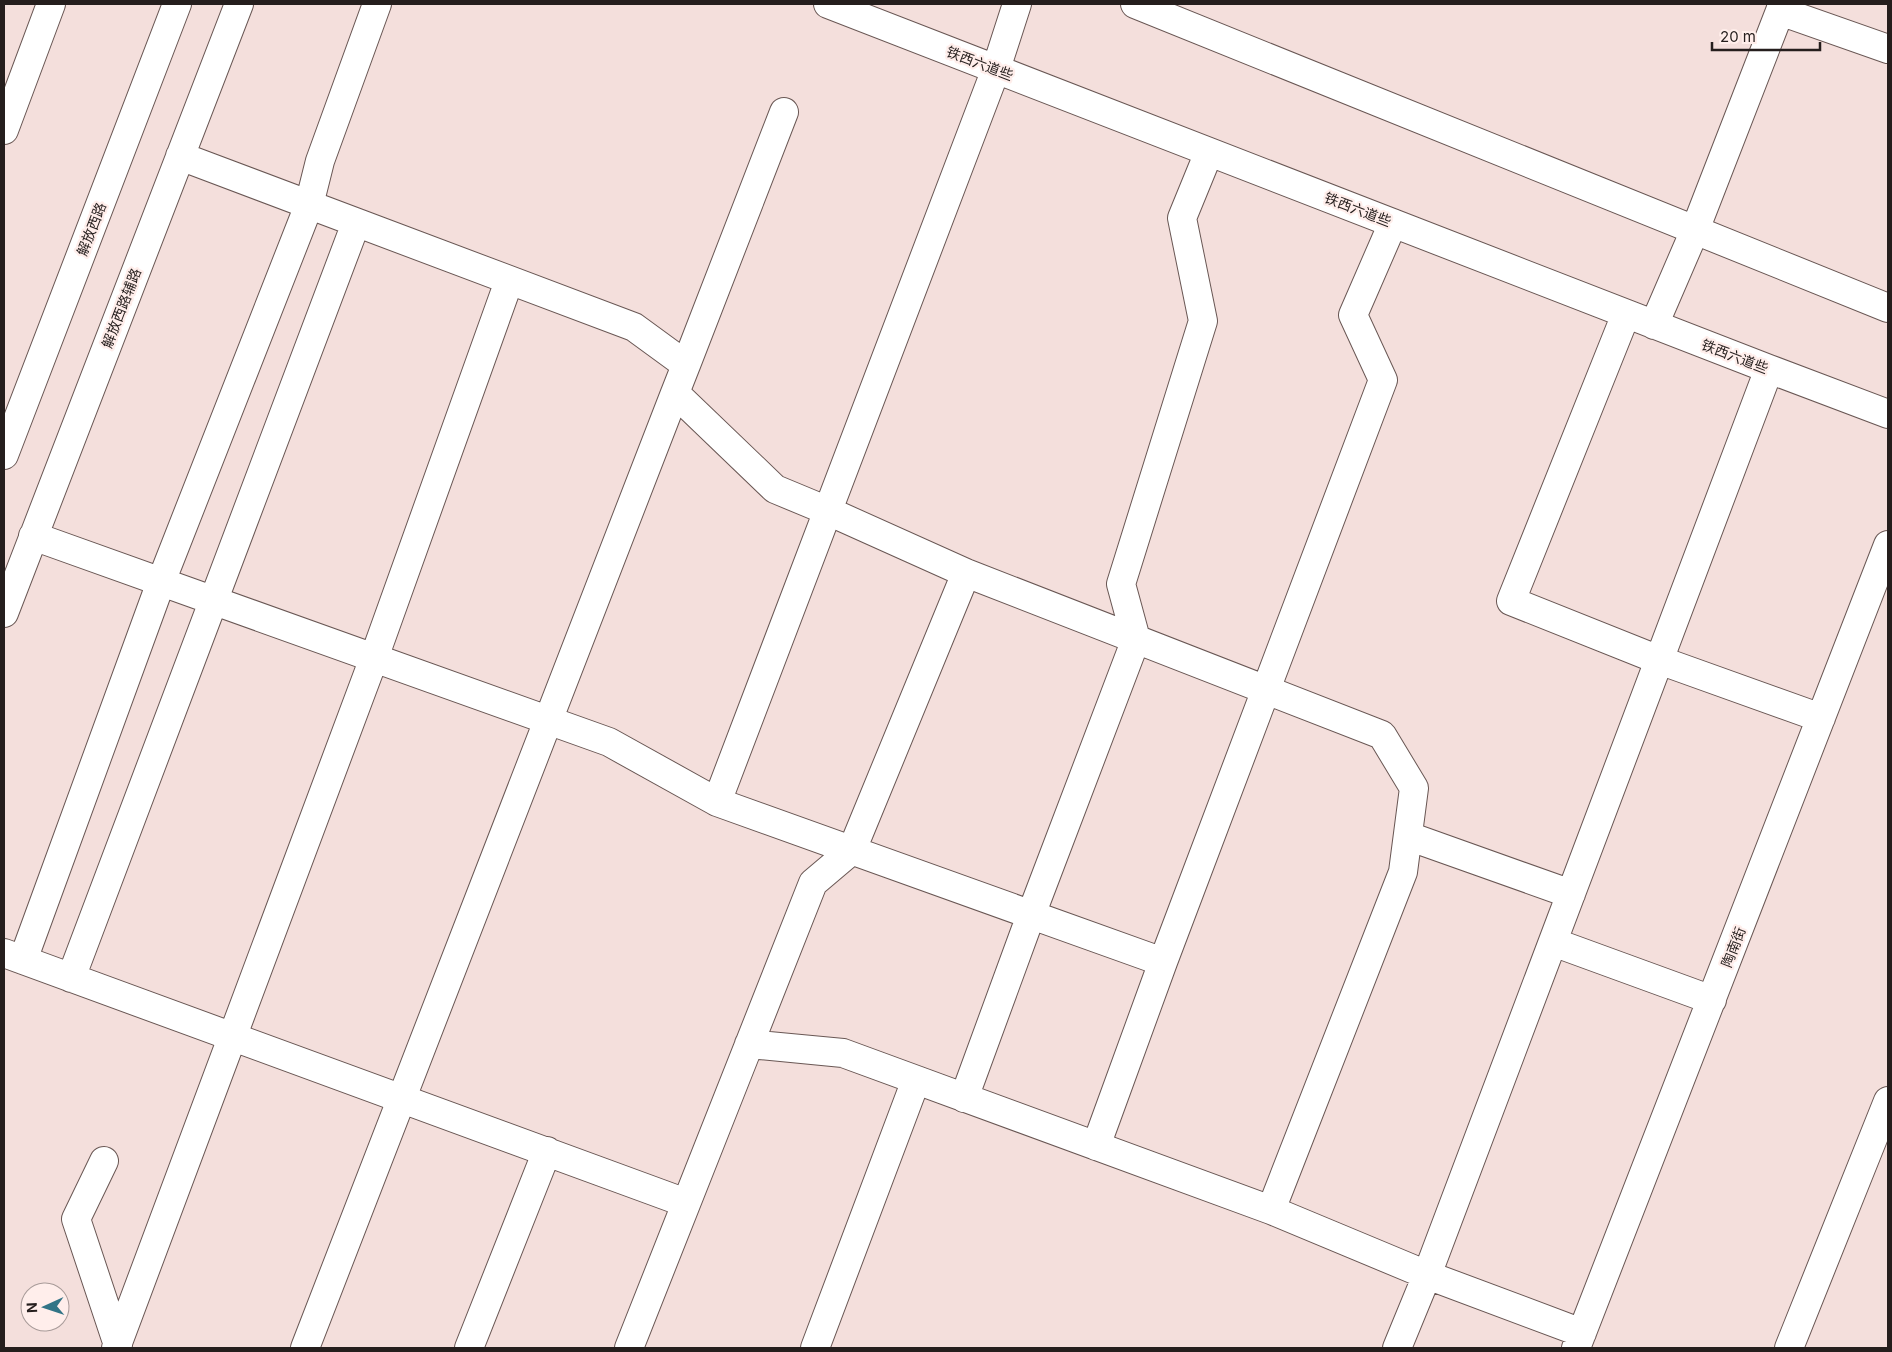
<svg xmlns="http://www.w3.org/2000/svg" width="1892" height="1352" viewBox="0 0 1892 1352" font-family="Inter,'Noto Sans SC',sans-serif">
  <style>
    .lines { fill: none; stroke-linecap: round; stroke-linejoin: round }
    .minor-casing { stroke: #695754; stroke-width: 30 }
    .highway-casing { stroke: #695754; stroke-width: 30 }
    .minor { stroke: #fff; stroke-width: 28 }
    .highway { stroke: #fff; stroke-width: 28 }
    .labels { text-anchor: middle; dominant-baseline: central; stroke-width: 4.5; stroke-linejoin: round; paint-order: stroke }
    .street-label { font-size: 14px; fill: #251e1d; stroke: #ffeeeb }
  </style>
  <rect width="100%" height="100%" fill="#f4dfdc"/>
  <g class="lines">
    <!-- minor casing -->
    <g class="minor-casing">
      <path id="minor" d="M828 4 1769 369 1888 414
        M1135 4 1888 308
        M1782 4 1780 11 1888 49
        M180 156 634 327 686 365 675 393 775 489 828 511 966 573 1382 735 1414 788 1403 872 1271 1210
        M1626 314 1511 601 1659 660 1821 718
        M1654 325 1695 230 1780 11
        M686 365 784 112
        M33 536 609 742 717 802 1163 962
        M4 613 239 4
        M717 802 996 69 1017 4
        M1408 836 1571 894
        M1553 942 1712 1000
        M4 953 686 1203
        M23 960 161 582 309 205 320 161 377 4
        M71 978 356 223
        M749 1044 843 1053 1271 1210 1427 1275 1582 1333
        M964 1098 1031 915 1136 639 1121 584 1203 321 1182 218 1209 152
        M1096 1146 1163 962 1383 380 1353 315 1393 223
        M104 1161 76 1219 118 1345
        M116 1348 374 658 509 281
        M305 1348 675 393
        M469 1348 547 1151
        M629 1348 813 883 852 850 966 573
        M815 1348 916 1080
        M1397 1348 1427 1275 1769 369
        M1576 1348 1888 545
        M1789 1348 1888 1101"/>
    </g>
    <!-- highway casing -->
    <g class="highway-casing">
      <path id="highway" d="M4 130 51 4
        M4 455 177 4"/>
    </g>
    <!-- minor -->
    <use href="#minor" class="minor"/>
    <!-- highway -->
    <use href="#highway" class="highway"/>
  </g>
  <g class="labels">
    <!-- street labels -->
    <g class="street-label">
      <text transform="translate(980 63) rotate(21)">铁西六道些</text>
      <text transform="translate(1358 209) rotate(21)">铁西六道些</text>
      <text transform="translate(91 229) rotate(-69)">解放西路</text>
      <text transform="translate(121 308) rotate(-69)">解放西路辅路</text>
      <text transform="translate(1735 356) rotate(21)">铁西六道些</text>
      <text transform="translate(1733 947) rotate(-69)">陶南街</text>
    </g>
  </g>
  <!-- border -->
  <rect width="1892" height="1352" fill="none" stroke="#251e1d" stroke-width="10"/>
  <!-- north arrow -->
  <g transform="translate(45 1307) rotate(267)"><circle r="24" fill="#ffeeeb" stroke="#a89b99"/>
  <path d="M0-4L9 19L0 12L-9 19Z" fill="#327486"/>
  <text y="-8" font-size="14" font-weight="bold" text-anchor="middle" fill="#251e1d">N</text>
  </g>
  <!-- scale -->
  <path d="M1712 42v8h108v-8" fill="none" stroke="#251e1d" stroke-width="2.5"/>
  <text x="1720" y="42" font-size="15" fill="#251e1d" stroke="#ffeeeb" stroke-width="4" paint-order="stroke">20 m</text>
</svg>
